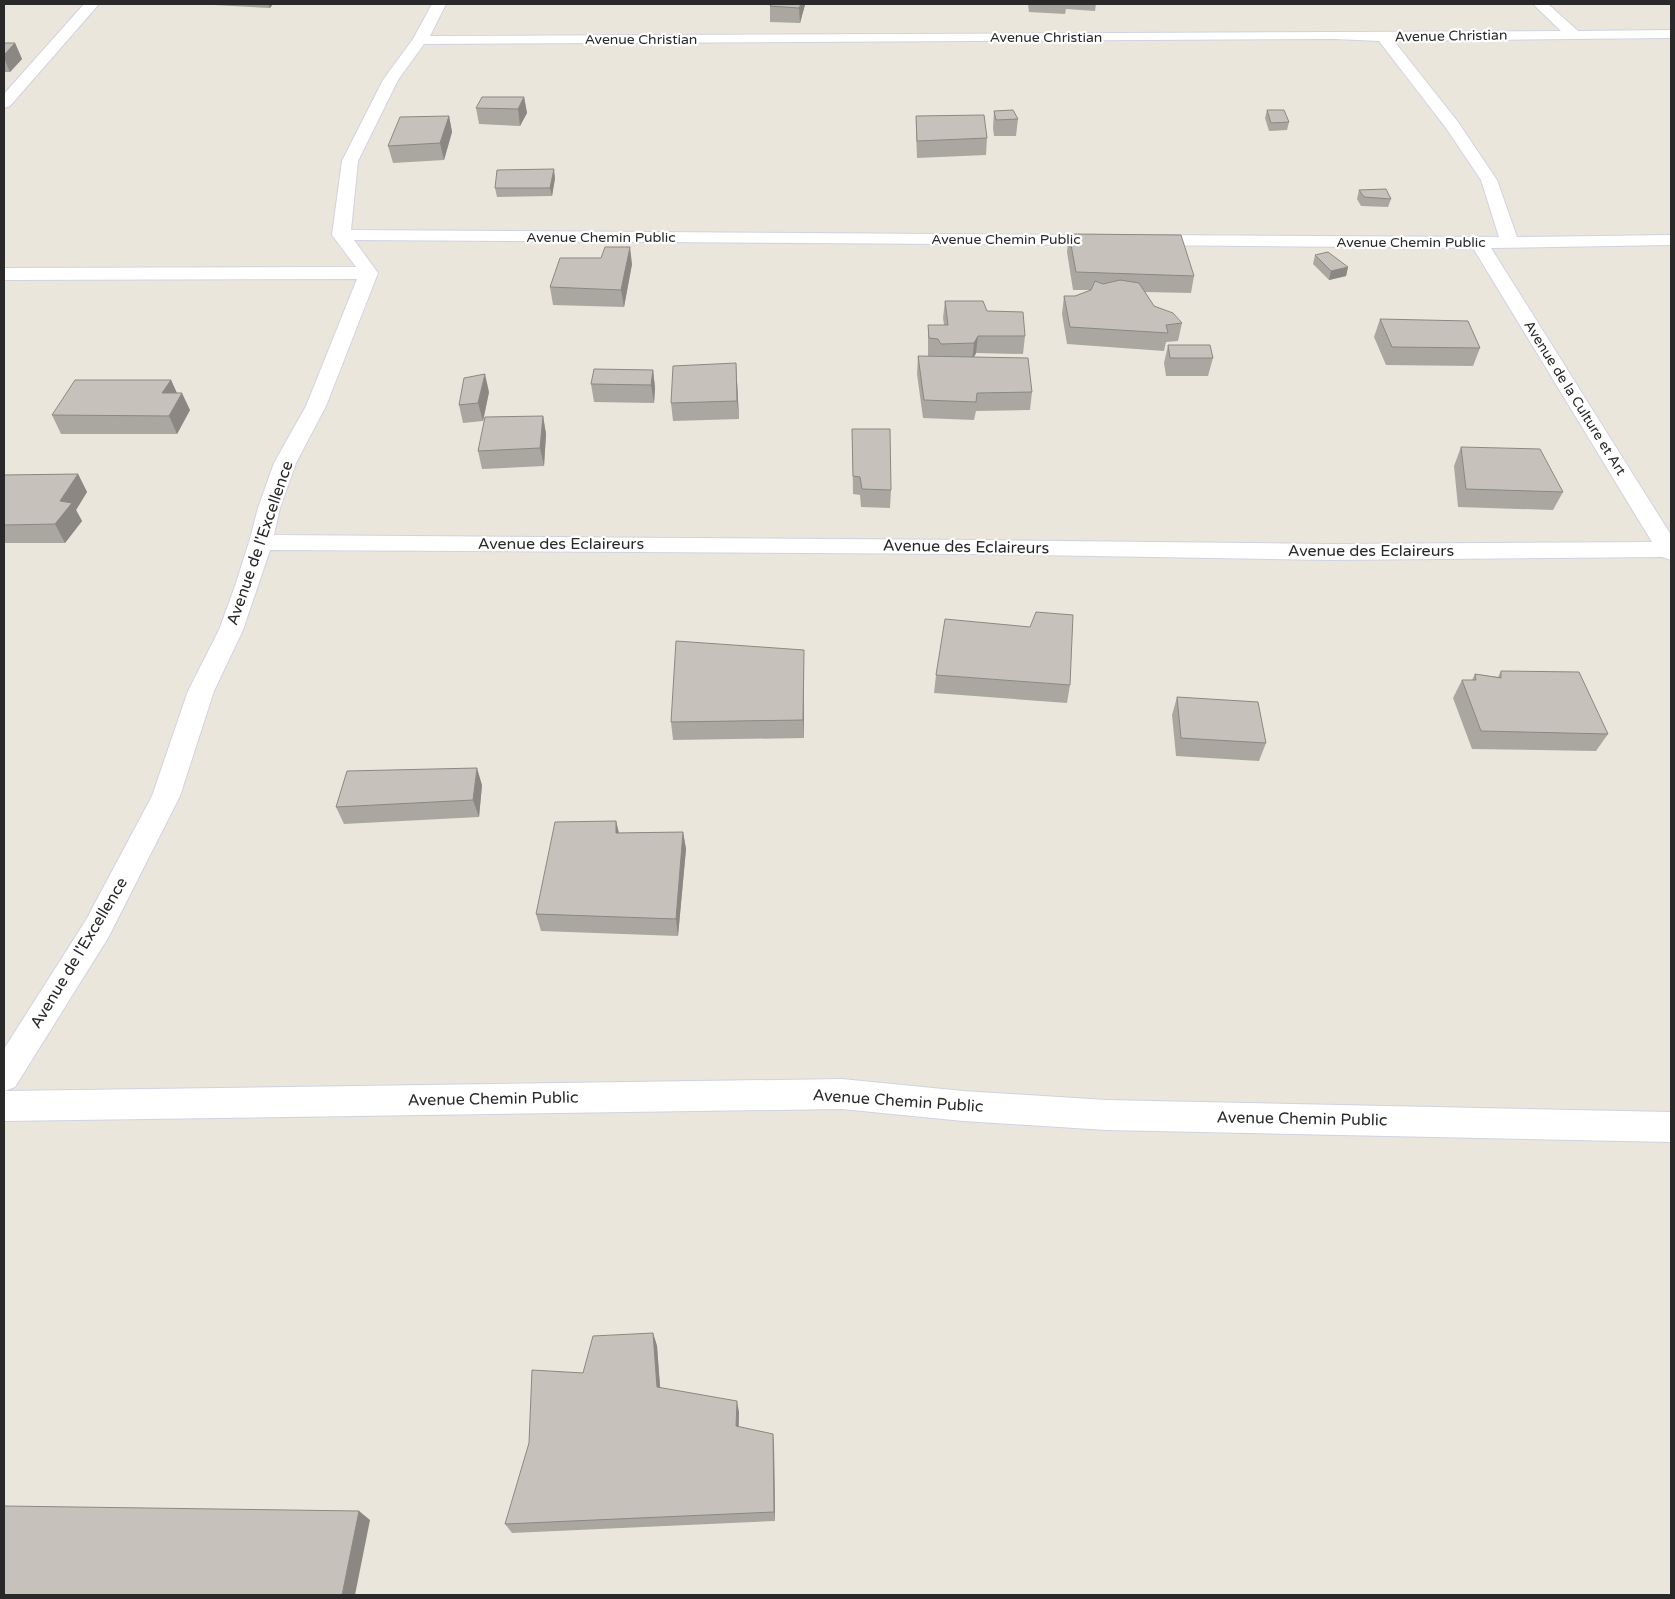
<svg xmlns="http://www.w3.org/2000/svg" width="1675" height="1599" viewBox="0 0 1675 1599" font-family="'Varela Round',sans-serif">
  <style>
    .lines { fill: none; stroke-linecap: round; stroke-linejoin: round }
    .minor-casing { stroke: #d0d2e2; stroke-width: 2 }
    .minor { fill: #fff; fill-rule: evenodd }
    .wall { fill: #aaa7a1 }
    .shaded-wall { fill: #8b8883 }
    .building { fill: #c6c2bb; stroke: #8b8883 }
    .labels { text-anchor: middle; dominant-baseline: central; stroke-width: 4.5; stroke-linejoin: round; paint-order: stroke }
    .far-street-label { font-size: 14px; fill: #292929; stroke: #fff }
    .street-label { font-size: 16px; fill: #292929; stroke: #fff }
  </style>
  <rect width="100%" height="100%" fill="#ebe6db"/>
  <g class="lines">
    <!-- minor casing -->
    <g class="minor-casing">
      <path id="minor" d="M84 4H99L10 106 4 108V94Z
        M432 4H446L430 36 1561 31 1533 4H1548L1578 31 1671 30V38L1394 41 1458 122 1497 180 1517 237 1671 235V245L1491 248 1671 535V560L1662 557 1331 560 978 554 270 550 243 630 214 691 180 796 108 938 15 1087 5 1091 842 1079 963 1091 1106 1100 1671 1112V1142L1106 1130 963 1121 842 1109 4 1121V1049L86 920 152 796 188 691 219 630 235 586 249 542 258 508 274 463 306 406 357 279 4 280V268L356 267 332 235 342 161 383 80 413 39ZM1335 39 1379 41 1446 128 1481 180 1499 237 1145 235 1139 236 1136 240 1139 244 1145 245 1473 248 1652 542 1331 544 978 540 274 535 280 508 296 463 326 406 378 273 354 240 1105 245 1111 244 1114 240 1111 236 1105 235 351 230 358 161 398 80 424 44Z"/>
    </g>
    <!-- minor -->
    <use href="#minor" class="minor"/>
  </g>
  <!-- wall -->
  <path class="wall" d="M214 4H273L270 8 214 5Z
    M771 4H805L800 23 770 22V6Z
    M1028 4H1096L1095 11 1066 9 1065 14 1029 12Z
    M4 43H15L22 59 10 72H4Z
    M524 97 527 113 520 126 479 124 476 108Z
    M1267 110 1289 122 1287 130 1269 131 1265 118Z
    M994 111 1018 119 1016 136H994L993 128Z
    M449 116 452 132 444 160 393 163 388 146Z
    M916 116 987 138 986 155 917 158 916 132Z
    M555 178 552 196 497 197 495 188Z
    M1359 190 1391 199 1388 207 1361 206 1357 199Z
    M1069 234 1194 276 1191 293 1145 292 1154 306 1182 323 1178 341 1166 342 1164 351 1067 344 1062 314 1064 296H1075L1090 290H1073L1067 252Z
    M1315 255 1348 267 1346 276 1329 280 1313 264Z
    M632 264 624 307 553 305 550 287Z
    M945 301 987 311 1025 336 1023 354 976 353 974 357 1032 392 1030 410 976 411 974 420 923 418 917 374 918 356 936 357 928 356V325H944L943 318Z
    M1380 319 1480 348 1473 366 1386 365 1374 337Z
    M1168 345 1213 358 1208 376H1166L1164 363Z
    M736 363 739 419 673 421 671 403Z
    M653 370 655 388 654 403 594 402 591 384Z
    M171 380 177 393 190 410 177 434H61L52 415Z
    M489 392 483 421 463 423 459 405Z
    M543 416 546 434 544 466 482 469 478 451Z
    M852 429 891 490 890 508 861 507 860 495 853 494Z
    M1461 447 1563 492 1553 510 1458 507 1454 466Z
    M78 474 87 492 76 510 82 521 65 543H4V475Z
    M804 668V738L673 740 671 722Z
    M1501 671 1608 734 1596 751 1472 749 1453 698 1462 680H1472L1475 674 1498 677Z
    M936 675 1070 685 1067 703 934 693Z
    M1177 697 1266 743 1259 761 1176 756 1172 715Z
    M482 785 479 817 344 824 336 807Z
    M616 821 619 833 683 832 686 849 678 936 541 931 536 914Z
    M653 1333 657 1346 660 1388 739 1412V1427L773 1434 774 1445 775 1521 512 1533 505 1524 583 1373Z"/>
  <!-- shaded-wall -->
  <path class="shaded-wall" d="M268 4H273L270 8Z
    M801 4H805V5L800 23 799 8Z
    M15 43 22 59 10 72 4 58V55Z
    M524 97 527 113 520 126 518 109Z
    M449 116 452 132 444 160 440 143Z
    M554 169 555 178 552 196 550 188Z
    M630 247 632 264 624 307 621 290Z
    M1348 267 1346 276 1329 280 1331 271Z
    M978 336 976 353 972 361 974 343Z
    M736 363 737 381 739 419 737 401Z
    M653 370 655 388 654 403 651 385Z
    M485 374 489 392 483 421 478 403Z
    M171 380 179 398 162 393Z
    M182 393 190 410 177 434 169 416Z
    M543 416 546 434 544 466 540 448Z
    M78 474 87 492 76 510 82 521 65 543 55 524 60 501Z
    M804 650V738L803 720Z
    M477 768 482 785 479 817 473 800Z
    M616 821 620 838 616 833Z
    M683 832 686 849 678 936 676 919Z
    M653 1333 657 1346 661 1399 657 1387Z
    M737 1401 739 1412 738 1437 736 1426Z
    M773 1434 774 1445 775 1521 774 1512Z
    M359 1511 370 1520 355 1595H342Z"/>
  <!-- building -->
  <path class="building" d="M771 4H801L799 8 770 6Z
    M4 43H15L4 55Z
    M482 97H524L518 109 476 108Z
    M1013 110 1018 119 996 120 994 111Z
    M1267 110H1284L1289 122 1271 123Z
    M984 115 987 138 917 141 916 116Z
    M449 116 440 143 388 146 400 117Z
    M554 169 550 188H495L497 170Z
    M1386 189 1391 199 1364 197 1359 190Z
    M1069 234 1181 235 1194 276 1076 272Z
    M605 247H630L621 290 550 287 560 258H601Z
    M1328 252 1348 267 1331 271 1315 255Z
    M1120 280 1139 283 1154 306 1173 313 1182 323 1166 325 1168 333 1070 327 1064 296H1075L1091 290 1095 281 1103 284Z
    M945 301H983L987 311 1023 312 1025 336H978L974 343 941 344 938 339 929 338 928 325H948Z
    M1380 319 1468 321 1480 348 1392 347Z
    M1168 345H1210L1213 358H1170Z
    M918 356 1028 358 1032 392 977 393 976 402 924 400Z
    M736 363 737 401 671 403 673 366Z
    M594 369 653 370 651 385 591 384Z
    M485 374 478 403 459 405 464 378Z
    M75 380H171L162 393H182L169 416 52 415Z
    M543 416 540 448 478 451 485 417Z
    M852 429H890L891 490 862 489 860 477 853 476Z
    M1461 447 1540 449 1563 492 1466 489Z
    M78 474 60 501 72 503 55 524 4 525V475Z
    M1036 612 1073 615 1070 685 936 675 945 619 1030 627Z
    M676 641 804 650 803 720 671 722Z
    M1501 671 1579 672 1608 734 1481 731 1462 680H1476L1475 674 1501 678Z
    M1177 697 1258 702 1266 743 1181 738Z
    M477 768 473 800 336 807 347 771Z
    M616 821V833L683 832 676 919 536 914 555 822Z
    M653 1333 657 1387 737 1401 736 1426 773 1434 774 1512 505 1524 529 1443 532 1370 583 1373 593 1336Z
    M4 1506 359 1511 342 1595H4Z"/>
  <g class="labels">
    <!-- far-street labels -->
    <g class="far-street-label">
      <text transform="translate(1451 36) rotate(-1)">Avenue Christian</text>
      <text x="1046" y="37">Avenue Christian</text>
      <text x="641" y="39">Avenue Christian</text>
      <text x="601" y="237">Avenue Chemin Public</text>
      <text x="1006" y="239">Avenue Chemin Public</text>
      <text x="1411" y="242">Avenue Chemin Public</text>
      <text transform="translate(1575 398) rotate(58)">Avenue de la Culture et Art</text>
    </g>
    <!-- street labels -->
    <g class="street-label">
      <text transform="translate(260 543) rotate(-71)">Avenue de l'Excellence</text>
      <text x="561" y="544">Avenue des Eclaireurs</text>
      <text transform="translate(966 547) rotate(1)">Avenue des Eclaireurs</text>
      <text x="1371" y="551">Avenue des Eclaireurs</text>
      <text transform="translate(79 953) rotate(-59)">Avenue de l'Excellence</text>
      <text transform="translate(493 1099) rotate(-1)">Avenue Chemin Public</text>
      <text transform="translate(898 1101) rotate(4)">Avenue Chemin Public</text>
      <text transform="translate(1302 1119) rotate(1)">Avenue Chemin Public</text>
    </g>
  </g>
  <!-- border -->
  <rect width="1675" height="1599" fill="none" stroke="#292929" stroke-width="10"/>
</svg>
